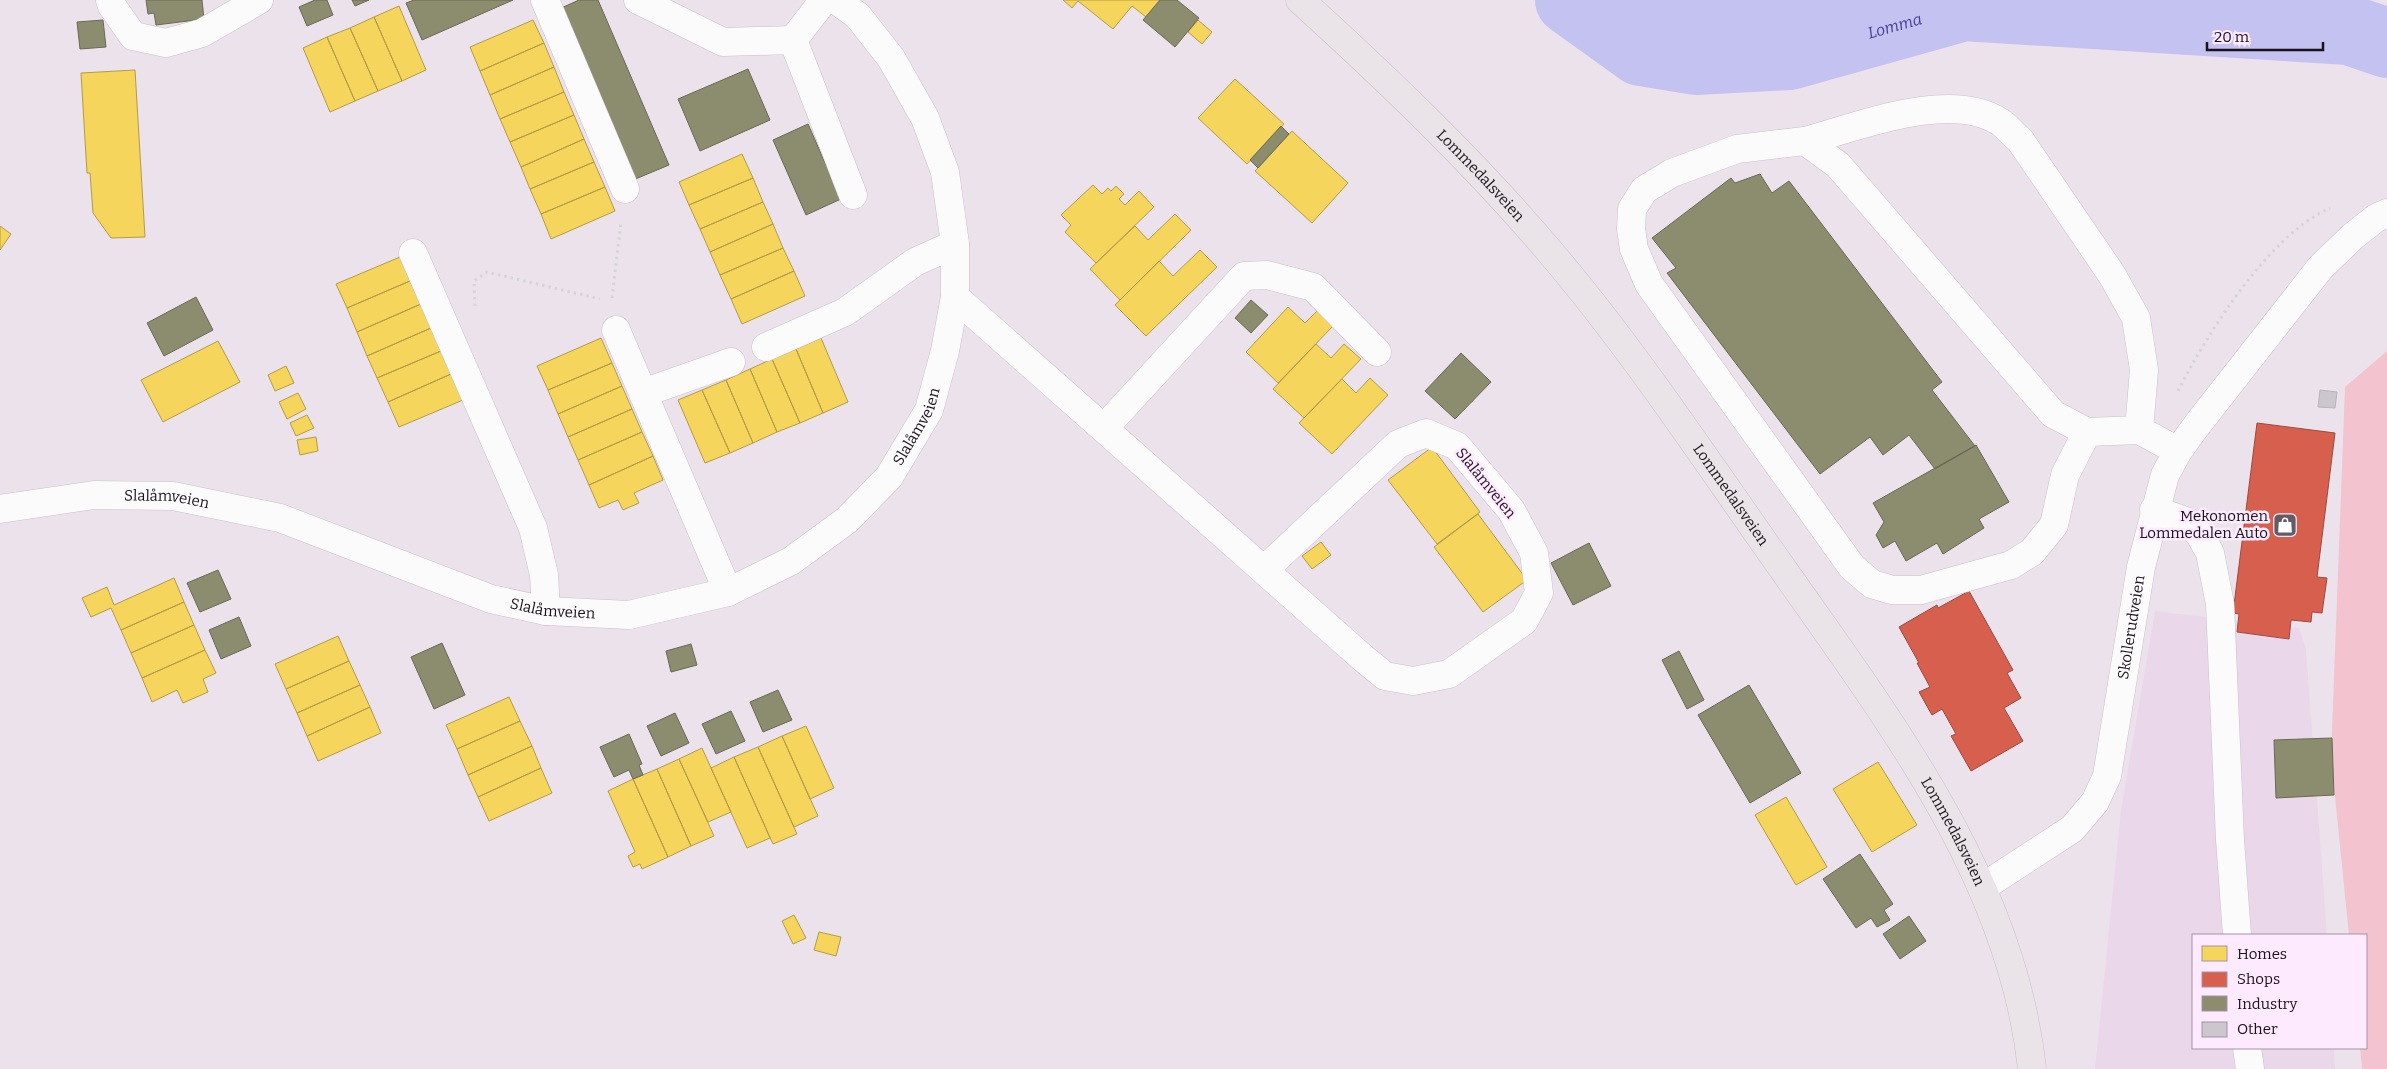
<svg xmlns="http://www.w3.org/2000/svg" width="2387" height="1069" viewBox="0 0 2387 1069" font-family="Bitter,serif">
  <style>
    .built { fill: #ead8ea }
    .green { fill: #f4c3d0 }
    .water { fill: #c4c2f1 }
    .homes { fill: #f6d55c; stroke: #b49b48 }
    .shops { fill: #d6604d; stroke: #9e493e }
    .industry { fill: #8c8c6e; stroke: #6a6855 }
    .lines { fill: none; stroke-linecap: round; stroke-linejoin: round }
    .stream { stroke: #c4c2f1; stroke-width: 11 }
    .river { stroke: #c4c2f1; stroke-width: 70 }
    .building { fill: #ccc6cf; stroke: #b8b2ba }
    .minor-casing { stroke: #c9c0c9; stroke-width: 29 }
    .major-casing { stroke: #c6c1c6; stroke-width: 29 }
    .path { stroke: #d7d4d7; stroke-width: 3; stroke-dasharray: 2.5 4; stroke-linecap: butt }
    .minor { stroke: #fcfbfc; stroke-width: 28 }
    .major { stroke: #eae4e8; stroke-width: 28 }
    .labels { text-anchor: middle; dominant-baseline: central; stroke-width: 5; stroke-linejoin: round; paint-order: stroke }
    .street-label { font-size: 15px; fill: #1a131a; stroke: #feeaff }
    .poi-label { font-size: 15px; fill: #1a131a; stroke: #feeaff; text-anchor: end }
    .water-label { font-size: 16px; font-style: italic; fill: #483d97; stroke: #feeaff }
  </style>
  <rect width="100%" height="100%" fill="#ece2ec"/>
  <!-- built -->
  <path class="built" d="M2155 611 2299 628 2306 649 2327 935H2193V1048H2334L2335 1069H2095L2121 810Z"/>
  <!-- green -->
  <path class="green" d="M2387 351V1069H2362L2360 1048H2366V935H2349L2331 757 2345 387Z"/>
  <!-- water -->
  <path class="water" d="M1619 0H1917L1683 49Z"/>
  <!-- homes -->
  <path class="homes" d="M1063 0H1160L1146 17 1132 6 1113 29 1078 1 1072 8Z
    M399 6 426 70 402 81 374 17Z
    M374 17 402 81 378 91 350 28Z
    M533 20 544 43 480 71 470 47Z
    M1198 20 1212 32 1202 44 1188 32Z
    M350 28 378 91 355 101 327 37Z
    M327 37 355 101 330 112 303 48Z
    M544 43 554 67 490 95 480 71Z
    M554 67 564 92 500 119 490 95Z
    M135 70 145 237 111 238 93 213 90 173H87L81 73Z
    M1235 79 1284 124 1247 164 1198 118Z
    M564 92 574 115 510 142 500 119Z
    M574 115 584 139 521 167 510 142Z
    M1292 131 1348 183 1312 223 1255 171Z
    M584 139 594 162 530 189 521 167Z
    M742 154 753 178 689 205 679 182Z
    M594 162 605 187 541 214 530 189Z
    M753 178 763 202 700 229 689 205Z
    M1093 185 1102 194 1108 188 1111 191 1116 186 1124 194 1119 199 1125 205 1139 191 1154 207 1096 263 1065 232 1071 225 1061 215Z
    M605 187 615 211 551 239 541 214Z
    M763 202 773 224 710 252 700 229Z
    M1175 214 1191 230 1120 300 1090 269 1135 226 1148 240Z
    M773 224 783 248 720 275 710 252Z
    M0 226 11 234 0 250Z
    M783 248 794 271 731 299 720 275Z
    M1200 250 1217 267 1146 336 1115 305 1159 261 1173 276Z
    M400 257 410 281 347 308 336 284Z
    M794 271 805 296 742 324 731 299Z
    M410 281 421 304 357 332 347 308Z
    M421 304 431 328 367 356 357 332Z
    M1288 307 1305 323 1319 309 1335 324 1278 383 1246 352Z
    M431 328 441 351 377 378 367 356Z
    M601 338 612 363 548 390 537 366Z
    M821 338 848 402 823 413 796 349Z
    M218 341 240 382 163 422 141 380Z
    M1316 344 1331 358 1344 344 1361 359 1304 418 1273 389Z
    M796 349 823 413 800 423 772 359Z
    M441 351 451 374 388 402 377 378Z
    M772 359 800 423 777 432 750 369Z
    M612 363 622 386 558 414 548 390Z
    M286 366 294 383 275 391 268 375Z
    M750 369 777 432 753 443 726 380Z
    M451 374 463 400 399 427 388 402Z
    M1370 378 1388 395 1332 454 1299 423 1342 379 1356 393Z
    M726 380 753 443 730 453 702 390Z
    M622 386 632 409 568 437 558 414Z
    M702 390 730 453 705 463 678 400Z
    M298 393 306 409 287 419 279 402Z
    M632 409 642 432 578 460 568 437Z
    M307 415 314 428 296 436 290 423Z
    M642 432 653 456 589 485 578 460Z
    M316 437 318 451 300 455 297 440Z
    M1432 447 1480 512 1437 544 1388 480Z
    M653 456 663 480 634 493 639 503 623 510 618 500 599 508 589 485Z
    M1478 514 1527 580 1483 612 1434 547Z
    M1321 542 1331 555 1312 569 1302 556Z
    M174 578 184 602 121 630 111 608 91 617 82 598 107 587 114 605Z
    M184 602 194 625 131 653 121 630Z
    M194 625 205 650 142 678 131 653Z
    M338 636 349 661 286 689 275 664Z
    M205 650 216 673 203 679 208 692 183 703 177 690 152 702 142 678Z
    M349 661 360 685 297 713 286 689Z
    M360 685 370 707 307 736 297 713Z
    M509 697 520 721 457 749 446 725Z
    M370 707 381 733 318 761 307 736Z
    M520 721 532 746 468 775 457 749Z
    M806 726 834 788 810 799 782 736Z
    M782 736 818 816 794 827 758 747Z
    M532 746 541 768 478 797 468 775Z
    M758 747 797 834 773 844 734 757Z
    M702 748 731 812 708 822 679 759Z
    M734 757 770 838 747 848 711 768Z
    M679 759 714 836 691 846 657 769Z
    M1878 762 1917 825 1872 852 1833 789Z
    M541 768 552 793 489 821 478 797Z
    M657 769 691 846 668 857 633 779Z
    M633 779 668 857 642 869 640 864 633 867 628 856 635 852 608 791Z
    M1786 797 1827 867 1796 885 1755 815Z
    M794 915 806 938 793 944 782 921Z
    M819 932 841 937 836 956 814 950Z"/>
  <!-- shops -->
  <path class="shops" d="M2257 423 2335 433 2317 577 2327 578 2322 613 2312 612 2311 622 2291 620 2289 639 2237 632 2239 614 2233 613Z
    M1969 591 2013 670 2007 673 2021 698 2004 708 2023 741 1971 771 1951 736 1956 734 1942 709 1932 715 1919 692 1930 687 1917 663H1919L1899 627 1937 605 1938 608Z"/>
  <!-- industry -->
  <path class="industry" d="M146 0H202L204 19 156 25 154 13 148 14Z
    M315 0H327L333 15 307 26 299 7Z
    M352 0H369L355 6Z
    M414 0H513L422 40 406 3Z
    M579 0H598L669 165 633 180 559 9Z
    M1160 0H1177L1199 18 1175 47 1143 20Z
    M103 20 106 47 80 49 77 22Z
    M748 69 770 120 700 151 678 99Z
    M808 124 841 199 806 215 773 140Z
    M1281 126 1289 134 1258 168 1250 160Z
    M1760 174 1772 193 1789 181 1942 382 1932 390 1975 446 1935 469 1909 435 1883 455 1870 437 1820 474 1667 273 1676 268 1652 238 1731 178 1735 183Z
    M196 297 213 330 164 356 147 323Z
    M1251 300 1268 315 1251 333 1235 318Z
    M1461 353 1491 382 1455 419 1425 391Z
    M1976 445 2009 502 1979 519 1984 528 1943 554 1937 543 1906 561 1895 541 1883 548 1876 535 1884 522 1873 503Z
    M1589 543 1611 586 1573 605 1551 563Z
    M218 570 231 599 200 612 187 583Z
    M239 617 251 646 221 659 209 630Z
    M442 643 465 695 434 709 411 657Z
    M691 644 697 665 671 672 666 651Z
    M1679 651 1704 700 1687 709 1662 660Z
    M1749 685 1801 773 1750 803 1698 715Z
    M778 690 792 720 763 732 750 702Z
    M731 711 745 741 716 754 702 724Z
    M675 713 689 743 661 756 647 726Z
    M629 734 642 764 639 765 643 775 633 779 629 770 614 777 600 747Z
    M2332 738 2334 795 2276 798 2274 740Z
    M1860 854 1893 904 1884 910 1890 920 1877 927 1871 918 1856 928 1823 879Z
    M1909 916 1926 941 1900 959 1883 934Z"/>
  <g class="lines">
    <!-- stream -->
    <path class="stream" d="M2171 0 2172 19"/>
    <!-- river -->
    <path class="river" id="s1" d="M1570 0 1641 51 1696 60 1789 55 1964 6 2349 30 2387 43"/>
  </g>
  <!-- building -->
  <path class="building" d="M2320 390 2337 392 2335 408 2318 407Z"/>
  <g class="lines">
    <!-- minor casing -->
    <g class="minor-casing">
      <g id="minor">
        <path d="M110 0 112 6 133 36 166 43 202 33 259 0"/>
        <path d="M545 0 625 189"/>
        <path d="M638 0 723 42 793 40 824 0"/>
        <path d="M793 40 853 195"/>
        <path d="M1805 141C1857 127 1951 89 2000 122 2007 126 2013 135 2020 140L2112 275 2136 318 2144 370 2139 430"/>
        <path d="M413 253 533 528 544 575 546 611"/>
        <path d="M955 297 1363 658 1385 676 1413 681 1449 674 1524 621 1539 593 1534 553 1511 510 1457 446 1426 433 1398 444 1264 570"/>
        <path d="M616 330 728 592"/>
        <path d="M766 347 845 312 915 262 955 244"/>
        <path d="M643 393 731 362"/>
        <path d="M1104 428 1244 276 1267 275 1313 287 1377 352"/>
        <path d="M2087 432 2065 475 2054 525 2032 552 2011 565 1921 590H1892L1872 584 1852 567 1649 284 1634 249 1631 229 1632 209 1644 190 1672 173 1737 149 1805 141 1838 165 2053 414 2087 432 2139 430 2178 451"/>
        <path id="s2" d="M0 509 94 495 173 496 280 518 491 599 546 611 629 615 728 592 791 561 847 520 889 477 929 410 945 351 955 297V244L945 172 925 118 891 58 858 16 836 0"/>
        <path d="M2154 510 2188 522 2200 535 2210 553 2220 604 2230 840 2237 935"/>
        <path id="s3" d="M1983 887 2072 829 2095 802 2107 776 2141 567 2165 475 2178 451 2197 425 2320 268 2352 237 2376 218 2387 213"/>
        <path d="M2247 1048 2250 1069"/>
      </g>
    </g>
    <!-- major casing -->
    <g class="major-casing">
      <g id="major">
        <path id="s4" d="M1300 0C1388 80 1474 162 1551 253 1636 353 1709 465 1785 572 1891 723 2012 880 2032 1069"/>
      </g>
    </g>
    <!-- path -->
    <path class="path" d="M612 298 621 222
      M475 306 474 281 487 272 600 299
      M2178 391C2208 332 2269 235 2330 208"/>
    <!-- minor -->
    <use href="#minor" class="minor"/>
    <!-- major -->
    <use href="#major" class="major"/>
  </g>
  <!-- icons -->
  <defs>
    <g id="shop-square" transform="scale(1.25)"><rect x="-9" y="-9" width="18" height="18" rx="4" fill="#645b64" stroke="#feeaff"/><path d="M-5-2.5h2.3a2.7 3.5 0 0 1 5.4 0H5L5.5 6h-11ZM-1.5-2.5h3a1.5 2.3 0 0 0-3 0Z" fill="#fff"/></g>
  </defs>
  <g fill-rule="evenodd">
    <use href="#shop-square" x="2285" y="525"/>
  </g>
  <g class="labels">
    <!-- street labels -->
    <g class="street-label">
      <text stroke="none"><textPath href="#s4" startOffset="252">Lommedalsveien</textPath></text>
      <text stroke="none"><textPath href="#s2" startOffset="1008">Slalåmveien</textPath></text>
      <text transform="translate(1486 483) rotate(51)">Slalåmveien</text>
      <text stroke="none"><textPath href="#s4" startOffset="658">Lommedalsveien</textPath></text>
      <text stroke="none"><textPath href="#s2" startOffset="168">Slalåmveien</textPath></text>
      <text stroke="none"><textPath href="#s2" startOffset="572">Slalåmveien</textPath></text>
      <text stroke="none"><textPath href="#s3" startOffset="321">Skollerudveien</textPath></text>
      <text stroke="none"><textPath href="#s4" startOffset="1062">Lommedalsveien</textPath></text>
    </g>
    <!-- poi labels -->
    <g class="poi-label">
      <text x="2268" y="516">Mekonomen<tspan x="2268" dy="17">Lommedalen Auto</tspan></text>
    </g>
    <!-- water labels -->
    <g class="water-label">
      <text stroke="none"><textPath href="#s1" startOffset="346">Lomma</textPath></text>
    </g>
  </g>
  <!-- legend -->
  <rect x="2192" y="934" width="175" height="115" fill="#feeaff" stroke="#a394a3"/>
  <rect x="2202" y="946" width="25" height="15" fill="#f6d55c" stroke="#a394a3"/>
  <text x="2237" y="959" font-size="15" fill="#1a131a">Homes</text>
  <rect x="2202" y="972" width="25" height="15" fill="#d6604d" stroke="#a394a3"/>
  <text x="2237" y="984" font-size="15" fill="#1a131a">Shops</text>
  <rect x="2202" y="996" width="25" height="15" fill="#8c8c6e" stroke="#a394a3"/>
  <text x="2237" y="1009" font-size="15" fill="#1a131a">Industry</text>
  <rect x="2202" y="1022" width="25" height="15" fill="#ccc6cf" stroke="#a394a3"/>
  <text x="2237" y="1034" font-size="15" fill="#1a131a">Other</text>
  <!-- scale -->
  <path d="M2207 42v8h116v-8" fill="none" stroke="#1a131a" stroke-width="2.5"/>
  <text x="2214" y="42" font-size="15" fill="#1a131a" stroke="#feeaff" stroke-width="4" paint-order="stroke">20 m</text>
</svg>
